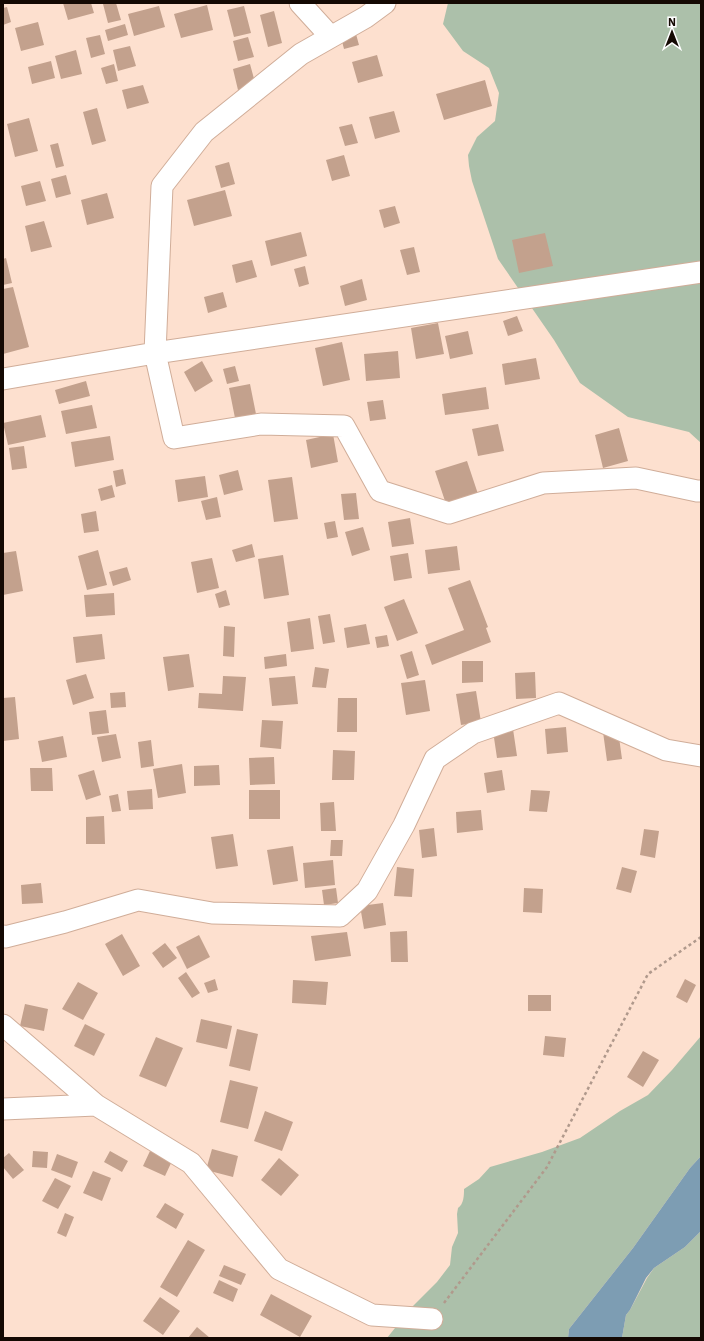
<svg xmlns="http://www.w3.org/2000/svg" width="704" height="1341" viewBox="0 0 704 1341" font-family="'IBM Plex Sans',sans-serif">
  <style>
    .green { fill: #acc0aa }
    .water { fill: #7d9db3 }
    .building { fill: #c3a18d }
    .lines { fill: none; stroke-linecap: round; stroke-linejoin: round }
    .street-casing { stroke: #d0ad99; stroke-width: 23 }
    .path { stroke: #b0998c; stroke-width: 2.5; stroke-dasharray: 3 3; stroke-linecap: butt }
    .street { stroke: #fff; stroke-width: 21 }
  </style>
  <rect width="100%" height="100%" fill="#fde0cf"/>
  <!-- green -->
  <path class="green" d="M448 3H701V443L689 432 628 417 580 383 554 340 498 259 472 181 469 166 468 155 477 137 495 121 499 93 489 68 463 51 443 24Z
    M701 1036V1156L690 1168 633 1248 569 1329 568 1338H387L411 1308 437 1282 450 1265 452 1247 458 1233 457 1214 458 1208C464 1204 464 1195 464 1189L479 1179 490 1167 542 1152 580 1138 620 1111 648 1095 672 1070Z
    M701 1231V1338H622L626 1315 630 1310 647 1278 654 1268 685 1247Z"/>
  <!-- water -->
  <path class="water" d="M701 1156V1231L685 1247 654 1268 646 1278 630 1310 626 1315 622 1338H568L569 1329 633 1248 690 1168Z"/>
  <!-- building -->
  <path class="building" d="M63 3H91L94 13 68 20Z
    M106 3H116L121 20 108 23 103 4Z
    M207 5 213 30 181 38 174 14Z
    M159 6 165 27 134 36 128 14Z
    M244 6 251 33 234 37 227 10Z
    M7 7 11 22 3 25V8Z
    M274 11 282 43 268 47 260 15Z
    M38 22 44 45 21 51 15 28Z
    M125 24 128 35 108 41 105 30Z
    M356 34 359 45 344 49 341 37Z
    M100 35 105 54 91 58 86 38Z
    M248 37 254 57 238 61 233 41Z
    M130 46 136 66 118 71 113 50Z
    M76 50 82 74 61 79 55 56Z
    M377 55 383 76 358 83 352 62Z
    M51 61 55 78 32 84 28 67Z
    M114 64 118 81 106 84 101 68Z
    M250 64 256 86 238 90 233 69Z
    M485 80 492 106 444 120 436 94Z
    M143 85 149 103 127 109 122 90Z
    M97 108 106 141 92 145 83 112Z
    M394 111 400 132 375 139 369 117Z
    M29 118 38 151 15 157 7 124Z
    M352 124 358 143 345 146 339 127Z
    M58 143 64 166 56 168 50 145Z
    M344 155 350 176 332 181 326 160Z
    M229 162 235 184 221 188 215 166Z
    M66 175 71 194 56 198 51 179Z
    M40 181 46 201 26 206 21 186Z
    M225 190 232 216 194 226 187 200Z
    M107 193 114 218 87 225 81 200Z
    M395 206 400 223 384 228 379 210Z
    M44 221 52 247 31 252 25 226Z
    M301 232 307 256 271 266 265 241Z
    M545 233 553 266 519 273 512 240Z
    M414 247 420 272 407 275 400 250Z
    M6 258 12 283 3 285V259Z
    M252 260 257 277 236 283 232 265Z
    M305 266 309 284 299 287 294 269Z
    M362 279 367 300 345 306 340 286Z
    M13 287 29 347 3 354V289Z
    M223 292 227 307 208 313 204 297Z
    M517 316 523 331 508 336 503 321Z
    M438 323 444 354 416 359 411 328Z
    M468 331 473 354 450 359 445 336Z
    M342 342 350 380 323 386 315 348Z
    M398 351 400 378 366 381 364 354Z
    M536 358 540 379 505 385 502 364Z
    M202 361 213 381 195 392 184 372Z
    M235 366 239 381 227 384 223 369Z
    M86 381 90 396 59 404 55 390Z
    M250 384 256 414 235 418 229 388Z
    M486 387 489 409 445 415 442 394Z
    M383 400 386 419 370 421 367 402Z
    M92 405 97 428 66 434 61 411Z
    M41 415 46 437 8 445 3 423Z
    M498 424 504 451 478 456 472 429Z
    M619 428 628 461 603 468 595 435Z
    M333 434 338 462 311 468 306 440Z
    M110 436 114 460 75 467 71 442Z
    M24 446 27 468 12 470 9 448Z
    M467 461 478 494 446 504 435 471Z
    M123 469 126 484 116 487 113 471Z
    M238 470 243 490 224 495 219 475Z
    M205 476 208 497 178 502 175 480Z
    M292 477 298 519 274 522 268 480Z
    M112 485 115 497 101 501 98 489Z
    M356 493 359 519 344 520 341 494Z
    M217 497 221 517 206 520 201 501Z
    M96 511 99 531 84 533 81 514Z
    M410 518 414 544 392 547 388 522Z
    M335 521 338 537 327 539 324 523Z
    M363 527 370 550 352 556 345 532Z
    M252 544 255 557 236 562 232 550Z
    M457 546 460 570 428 574 425 550Z
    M98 550 107 585 87 590 78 556Z
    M16 551 23 591 3 595V553Z
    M408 553 412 578 394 581 390 556Z
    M283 555 289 595 264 599 258 559Z
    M212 558 219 588 197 593 191 562Z
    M127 567 131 580 113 586 109 572Z
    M470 580 488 627 486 628 491 642 432 665 425 645 464 630 448 588Z
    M226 590 230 605 219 608 215 594Z
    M114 593 115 615 86 617 84 595Z
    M404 599 418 633 397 641 384 607Z
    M330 614 335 642 323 644 318 616Z
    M310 618 314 649 291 652 287 622Z
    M366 624 370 644 347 648 344 628Z
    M224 626 235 627 234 657 223 656Z
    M102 634 105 659 76 663 73 637Z
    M387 635 389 646 377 648 375 637Z
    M412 651 419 675 407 679 400 655Z
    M189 654 194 687 168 691 163 657Z
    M286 654 287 666 265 669 264 657Z
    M462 661H483V682L462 683Z
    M315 667 329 669 326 688 312 687Z
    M535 672 536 698 516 699 515 673Z
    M86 674 94 698 73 705 66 680Z
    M223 676 246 677 243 711 198 708 199 693 222 694Z
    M295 676 298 704 272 706 269 678Z
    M425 680 430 711 406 715 401 683Z
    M476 691 481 722 461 725 456 694Z
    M125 692 126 707 111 708 110 693Z
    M15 697 19 739 3 741V698Z
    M338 698H357V732H337Z
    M106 710 109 733 92 735 89 712Z
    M262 720 283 721 281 749 260 747Z
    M566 727 568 752 547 754 545 729Z
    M513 729 517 756 497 758 493 731Z
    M618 730 622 759 607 761 603 732Z
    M116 734 121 758 102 762 97 737Z
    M63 736 67 757 42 762 38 741Z
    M151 740 154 766 141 768 138 742Z
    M333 750 355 751 354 780H332Z
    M274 757 275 784 250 785 249 758Z
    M182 764 186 793 158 798 153 769Z
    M219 765 220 785 194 786V766Z
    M30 768H52L53 791H31Z
    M94 770 101 795 86 800 78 775Z
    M502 770 505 790 487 793 484 773Z
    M152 789 153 809 129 810 127 791Z
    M249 790H280V819H249Z
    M531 790 550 791 547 812 529 811Z
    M118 794 121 811 112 812 109 796Z
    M334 802 336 831H321L320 803Z
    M481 810 483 830 457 833 456 812Z
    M104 816 105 844H86V817Z
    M434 828 437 856 422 858 419 830Z
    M644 829 659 831 655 858 640 855Z
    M233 834 238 866 216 869 211 837Z
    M331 840H343L342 856H330Z
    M293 846 298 881 273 885 267 850Z
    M333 860 335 885 305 888 303 863Z
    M397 867 414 869 412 897 394 896Z
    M622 867 637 871 631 893 616 889Z
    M41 883 43 903 22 904 21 885Z
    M336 888 338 903 324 905 322 890Z
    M524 888 543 889 542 913 523 912Z
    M383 903 386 925 364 929 360 906Z
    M407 931 408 962H391L390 932Z
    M347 932 351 956 315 961 311 936Z
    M122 934 140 966 123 976 105 944Z
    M199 935 210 957 187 969 176 947Z
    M165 943 177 958 163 968 152 953Z
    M186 972 200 993 192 998 178 978Z
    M215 979 218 990 208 993 204 983Z
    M685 979 696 985 687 1003 676 997Z
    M293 980 328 982 326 1005 292 1003Z
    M78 982 98 993 83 1020 62 1009Z
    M528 995H551V1011H528Z
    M25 1004 48 1009 44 1031 20 1026Z
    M201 1019 232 1026 227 1049 196 1042Z
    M85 1024 105 1034 94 1056 74 1046Z
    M237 1029 258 1034 250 1071 229 1066Z
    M545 1036 566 1038 564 1057 543 1055Z
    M156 1037 183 1048 166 1087 139 1076Z
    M643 1051 659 1060 643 1087 627 1077Z
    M230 1080 258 1087 248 1129 220 1122Z
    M265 1111 293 1122 282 1151 254 1141Z
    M212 1149 238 1156 233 1177 206 1170Z
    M33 1151 48 1152 47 1168 32 1167Z
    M110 1151 128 1161 122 1172 104 1162Z
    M150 1151 172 1161 165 1176 143 1166Z
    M9 1153 24 1170 13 1179 3 1167V1158Z
    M57 1154 78 1162 72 1178 51 1170Z
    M279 1158 299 1175 281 1196 261 1180Z
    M93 1171 111 1178 102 1201 83 1193Z
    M55 1178 71 1186 58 1209 42 1201Z
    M165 1203 184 1214 176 1229 156 1217Z
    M65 1213 74 1217 66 1237 57 1233Z
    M188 1240 205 1250 177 1297 160 1287Z
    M224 1265 246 1274 241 1285 219 1276Z
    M219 1280 238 1289 233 1302 213 1293Z
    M271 1294 312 1316 300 1337 260 1315Z
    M160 1297 180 1311 163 1335 143 1321Z
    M197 1327 210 1338H188Z"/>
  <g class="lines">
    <!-- street casing -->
    <g class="street-casing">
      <path id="street" d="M300 3 331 37
        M385 3 366 17 301 54 204 132 162 186 155 353 174 438 261 424 344 426 380 491 449 513 543 483 636 478 697 491H701
        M3 379 155 353 701 272
        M3 936 5 937 65 922 138 900 212 913 340 916 367 891 404 825 435 759 473 733 559 703 666 750 701 756
        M3 1025 96 1105
        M3 1109 96 1105 191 1163 279 1269 372 1315 432 1319"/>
    </g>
    <!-- path -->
    <path class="path" d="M444 1303 547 1167 648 974 701 937"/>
    <!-- street -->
    <use href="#street" class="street"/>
  </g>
  <!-- border -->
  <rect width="704" height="1341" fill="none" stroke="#140903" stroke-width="8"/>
  <!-- north arrow -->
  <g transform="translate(672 32)" stroke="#ffffff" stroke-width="3" paint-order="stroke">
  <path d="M0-3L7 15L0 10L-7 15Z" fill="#140903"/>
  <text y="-6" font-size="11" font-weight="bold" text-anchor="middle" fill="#140903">N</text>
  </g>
</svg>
